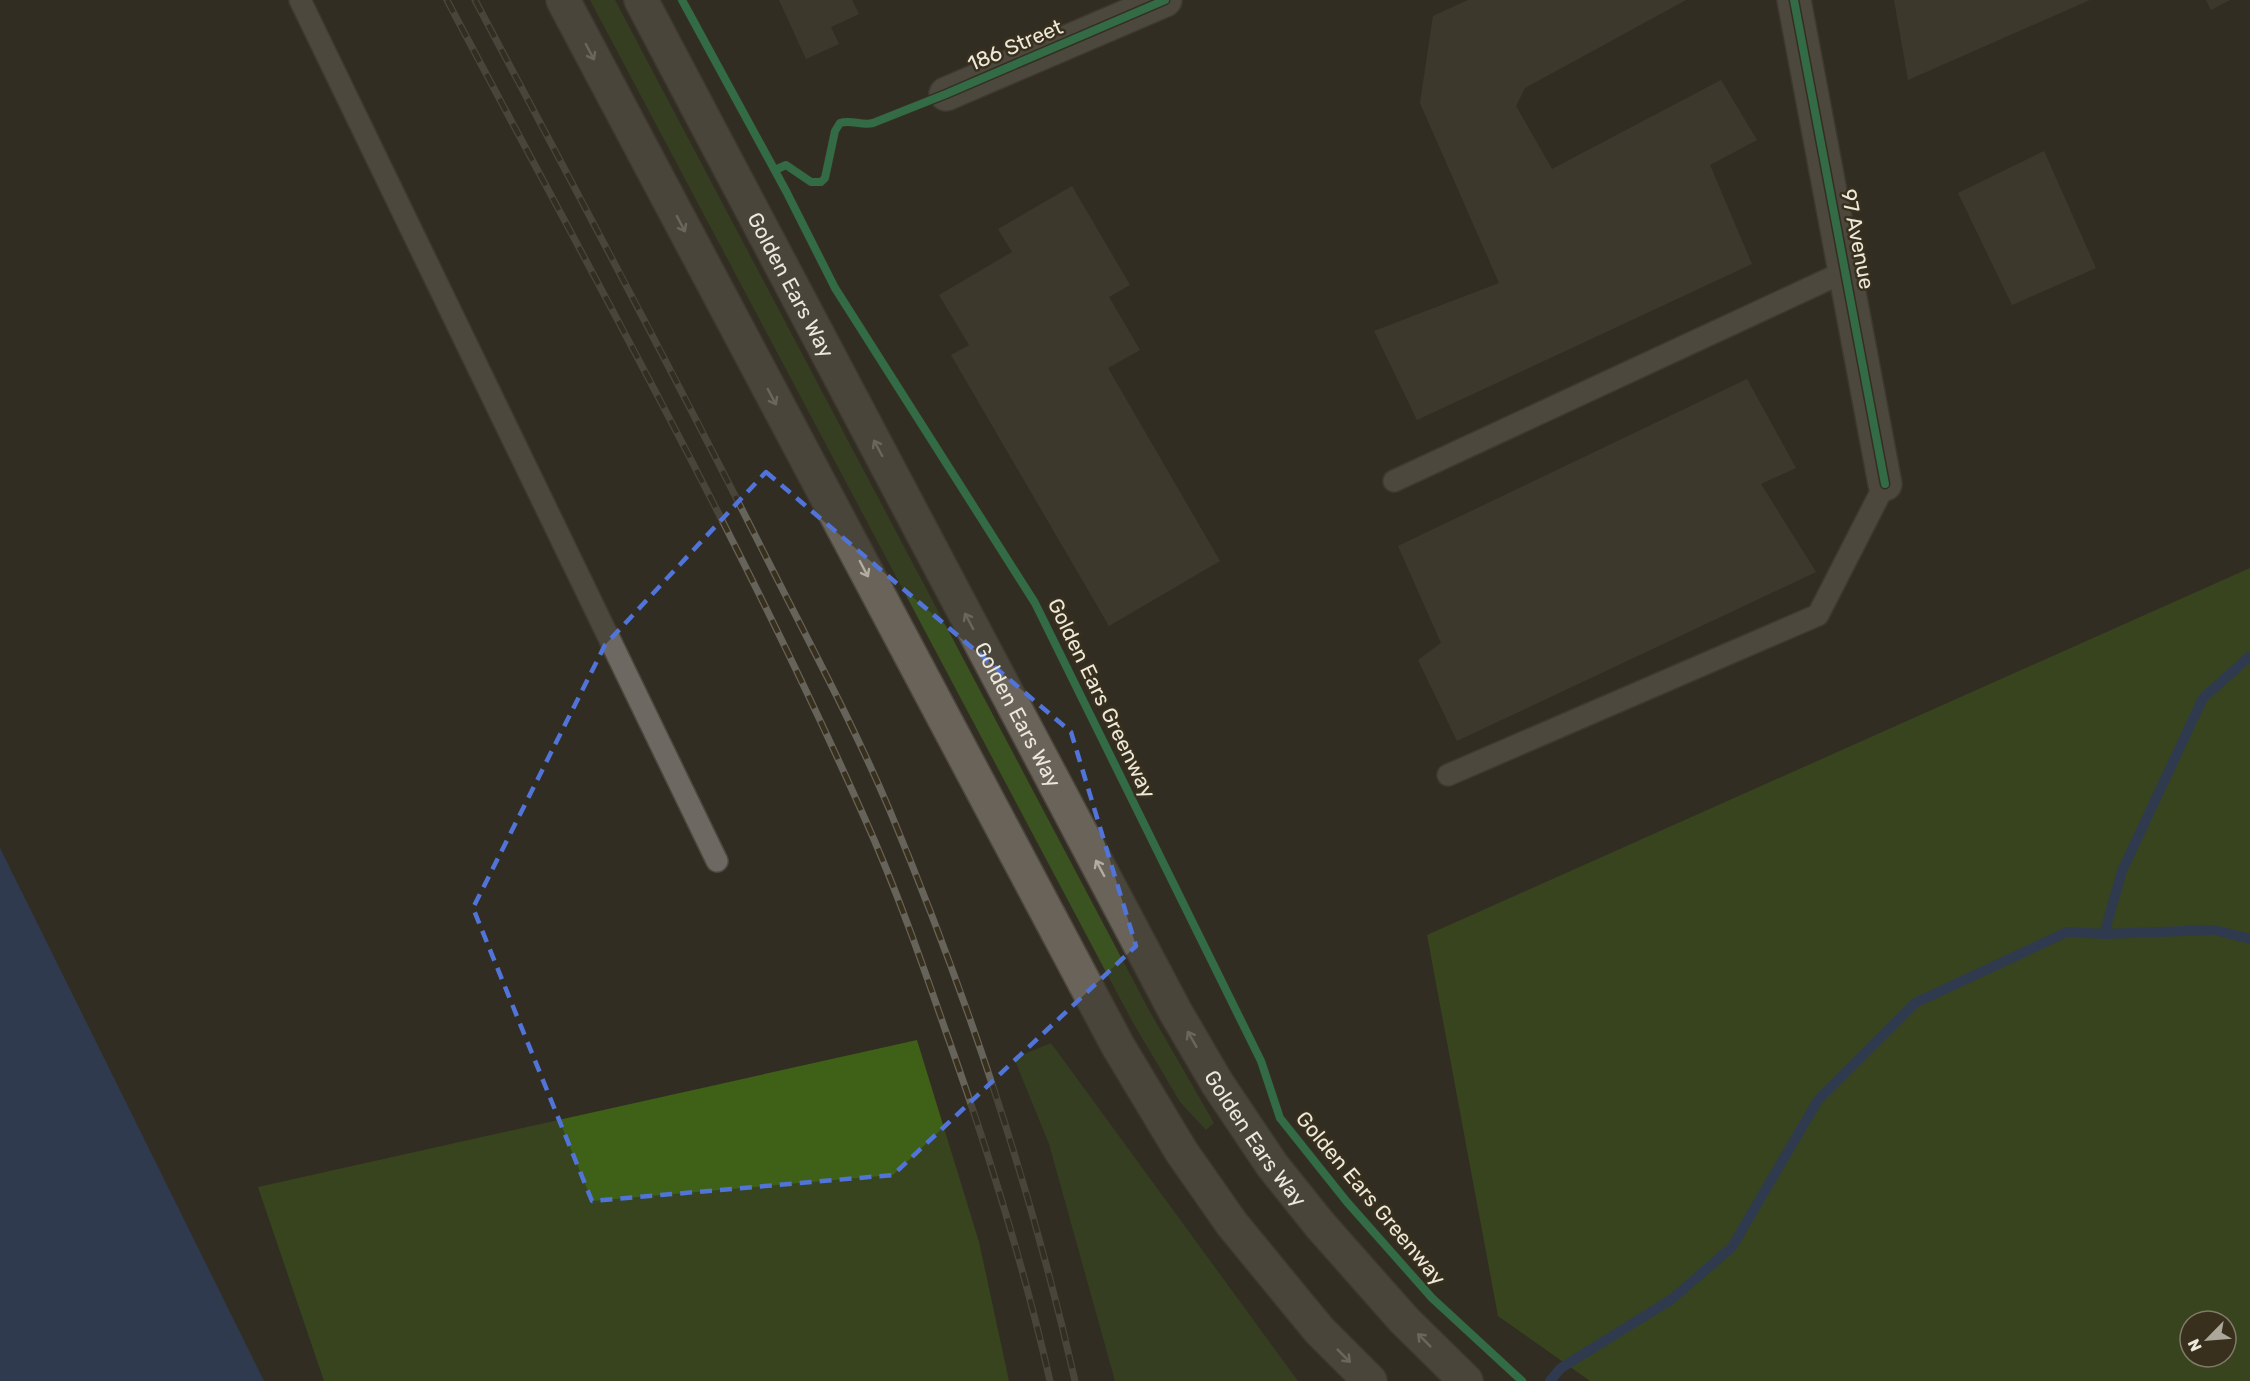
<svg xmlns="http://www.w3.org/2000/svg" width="2250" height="1381" viewBox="0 0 2250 1381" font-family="Rubik,sans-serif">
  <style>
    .green { fill: #3b5221 }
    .forest { fill: #3f6017; fill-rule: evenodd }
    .water { fill: #2d4986 }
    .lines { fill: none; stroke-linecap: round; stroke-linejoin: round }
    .stream { stroke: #2d4986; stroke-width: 10 }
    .building { fill: #4d4539 }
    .lane-casing { stroke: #4c483e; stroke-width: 24 }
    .street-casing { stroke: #4c483e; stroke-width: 36 }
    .primary-casing { stroke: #4c483e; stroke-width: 36 }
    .lane { stroke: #6d6861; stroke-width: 21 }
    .street { stroke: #6d6861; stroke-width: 33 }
    .primary { stroke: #696359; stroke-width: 33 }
    .rail-casing { stroke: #66635a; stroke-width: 7 }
    .rail { stroke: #38301d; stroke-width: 4.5; stroke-dasharray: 14; stroke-linecap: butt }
    .cycleway-casing { stroke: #38301d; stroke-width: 11 }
    .cycleway { stroke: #33b770; stroke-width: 8 }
    .oneway { stroke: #b2aca1 }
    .marked { fill: none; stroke: #5174d9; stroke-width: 4.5; stroke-dasharray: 12 8; stroke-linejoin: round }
    .labels { text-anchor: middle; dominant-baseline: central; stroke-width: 5; stroke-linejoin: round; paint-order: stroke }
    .street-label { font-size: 21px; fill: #ede8dc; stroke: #38301d }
  </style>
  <rect width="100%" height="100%" fill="#322d23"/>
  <!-- green -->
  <path class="green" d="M590 0H615L1150 1012 1214 1123 1206 1130 1180 1102 1132 1021Z
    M1051 1043 1298 1381H1115L1049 1144 1014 1058Z"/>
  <!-- forest -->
  <path class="forest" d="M2250 568V1381H1590L1498 1316 1427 935ZM2190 1321H2226V1357H2190Z
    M917 1040 979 1242 1009 1381H324L258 1187Z"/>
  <!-- water -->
  <path class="water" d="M0 848 264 1381H0Z"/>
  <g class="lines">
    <!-- stream -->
    <path class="stream" d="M2104 934 2122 871 2203 698 2250 656
      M1550 1381 1561 1368 1672 1299 1732 1247 1818 1100 1915 1003 2067 932 2104 934 2214 930 2250 939"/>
  </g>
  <!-- building -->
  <path class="building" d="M779 0H852L859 14 831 27 839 44 806 59Z
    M1468 0H1686L1525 88 1516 106 1552 169 1721 80 1757 140 1710 165 1752 264 1417 420 1374 331 1499 283 1420 103 1433 16Z
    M1894 0H2090L1908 80Z
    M2206 0H2230L2211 10Z
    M2044 151 2096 268 2012 305 1958 193Z
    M1072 186 1130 285 1109 297 1140 350 1108 368 1220 561 1109 626 951 355 969 345 939 295 1012 252 998 229Z
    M1747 379 1796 468 1761 484 1816 572 1457 741 1418 660 1441 643 1398 546Z"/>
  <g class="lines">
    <!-- lane casing -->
    <g class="lane-casing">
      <path id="lane" d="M300 0 717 861
        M1394 481 1846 271
        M1448 775 1818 615 1885 484"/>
    </g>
    <!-- street casing -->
    <g class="street-casing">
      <path id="street" d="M1794 0 1885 484
        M946 94 1165 0"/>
    </g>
    <!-- primary casing -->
    <g class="primary-casing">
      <g id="primary">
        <path d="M563 0 1118 1046 1181 1151 1232 1224 1319 1330 1370 1381"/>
        <path id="s1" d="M641 0 1175 1011 1217 1083 1272 1165 1320 1225 1404 1320 1466 1381"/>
      </g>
    </g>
    <!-- lane -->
    <use href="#lane" class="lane"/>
    <!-- street -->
    <use href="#street" class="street"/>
    <!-- primary -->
    <use href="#primary" class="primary"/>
    <!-- rail casing -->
    <g class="rail-casing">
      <path id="rail" d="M447 0C590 271 741 539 865 819 896 888 921 960 946 1032 987 1147 1023 1262 1050 1381
        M475 0C571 181 668 362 760 545 804 633 852 721 890 811 967 996 1031 1186 1075 1381"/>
    </g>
    <!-- rail -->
    <use href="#rail" class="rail"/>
    <!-- cycleway casing -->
    <g class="cycleway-casing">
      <path id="cycleway" d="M682 0 786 191 835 288 1035 603 1261 1061 1280 1118 1347 1202 1432 1298 1522 1381
        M1794 0 1885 484
        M775 170 786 165 811 182H821L825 178 835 131 840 123C851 119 861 126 873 123L946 94 1165 0"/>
    </g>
    <!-- cycleway -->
    <use href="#cycleway" class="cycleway"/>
  </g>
  <!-- one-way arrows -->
  <defs><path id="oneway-shaft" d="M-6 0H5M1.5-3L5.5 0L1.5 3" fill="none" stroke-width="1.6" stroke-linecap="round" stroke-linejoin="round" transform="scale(1.5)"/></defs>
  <g class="oneway">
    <use href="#oneway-shaft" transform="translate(590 52) rotate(62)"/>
    <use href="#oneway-shaft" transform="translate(681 224) rotate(62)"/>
    <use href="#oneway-shaft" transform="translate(772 397) rotate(62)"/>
    <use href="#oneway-shaft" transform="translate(878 448) rotate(-118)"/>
    <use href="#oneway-shaft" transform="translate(864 569) rotate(62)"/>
    <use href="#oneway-shaft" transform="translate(969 621) rotate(-118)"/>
    <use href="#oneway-shaft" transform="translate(1100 868) rotate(-118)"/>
    <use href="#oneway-shaft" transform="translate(1192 1039) rotate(-120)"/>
    <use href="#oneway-shaft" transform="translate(1424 1340) rotate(-135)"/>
    <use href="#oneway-shaft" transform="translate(1344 1356) rotate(45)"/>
  </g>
  <!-- marked area -->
  <path d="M0 0H2250V1381H0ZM766 472 1071 732 1136 946 893 1175 592 1201 473 908 605 645Z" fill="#322d23" fill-opacity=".55" fill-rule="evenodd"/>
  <path class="marked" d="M766 472 1071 732 1136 946 893 1175 592 1201 473 908 605 645Z"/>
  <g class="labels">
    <!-- street labels -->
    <g class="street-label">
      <text transform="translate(1015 45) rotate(-23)">186 Street</text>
      <text transform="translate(1858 239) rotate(79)">97 Avenue</text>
      <text stroke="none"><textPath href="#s1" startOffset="322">Golden Ears Way</textPath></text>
      <text transform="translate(1102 698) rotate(64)">Golden Ears Greenway</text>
      <text stroke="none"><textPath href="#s1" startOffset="808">Golden Ears Way</textPath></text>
      <text stroke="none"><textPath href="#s1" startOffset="1294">Golden Ears Way</textPath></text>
      <text transform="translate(1371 1198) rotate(50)">Golden Ears Greenway</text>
    </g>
  </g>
  <!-- north arrow -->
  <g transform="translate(2208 1339) rotate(245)"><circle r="28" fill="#38301d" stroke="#807a69" stroke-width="1.5"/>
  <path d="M0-4.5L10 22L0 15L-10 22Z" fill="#aca79b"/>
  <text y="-9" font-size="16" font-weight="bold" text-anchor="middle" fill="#ede8dc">N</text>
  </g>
</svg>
